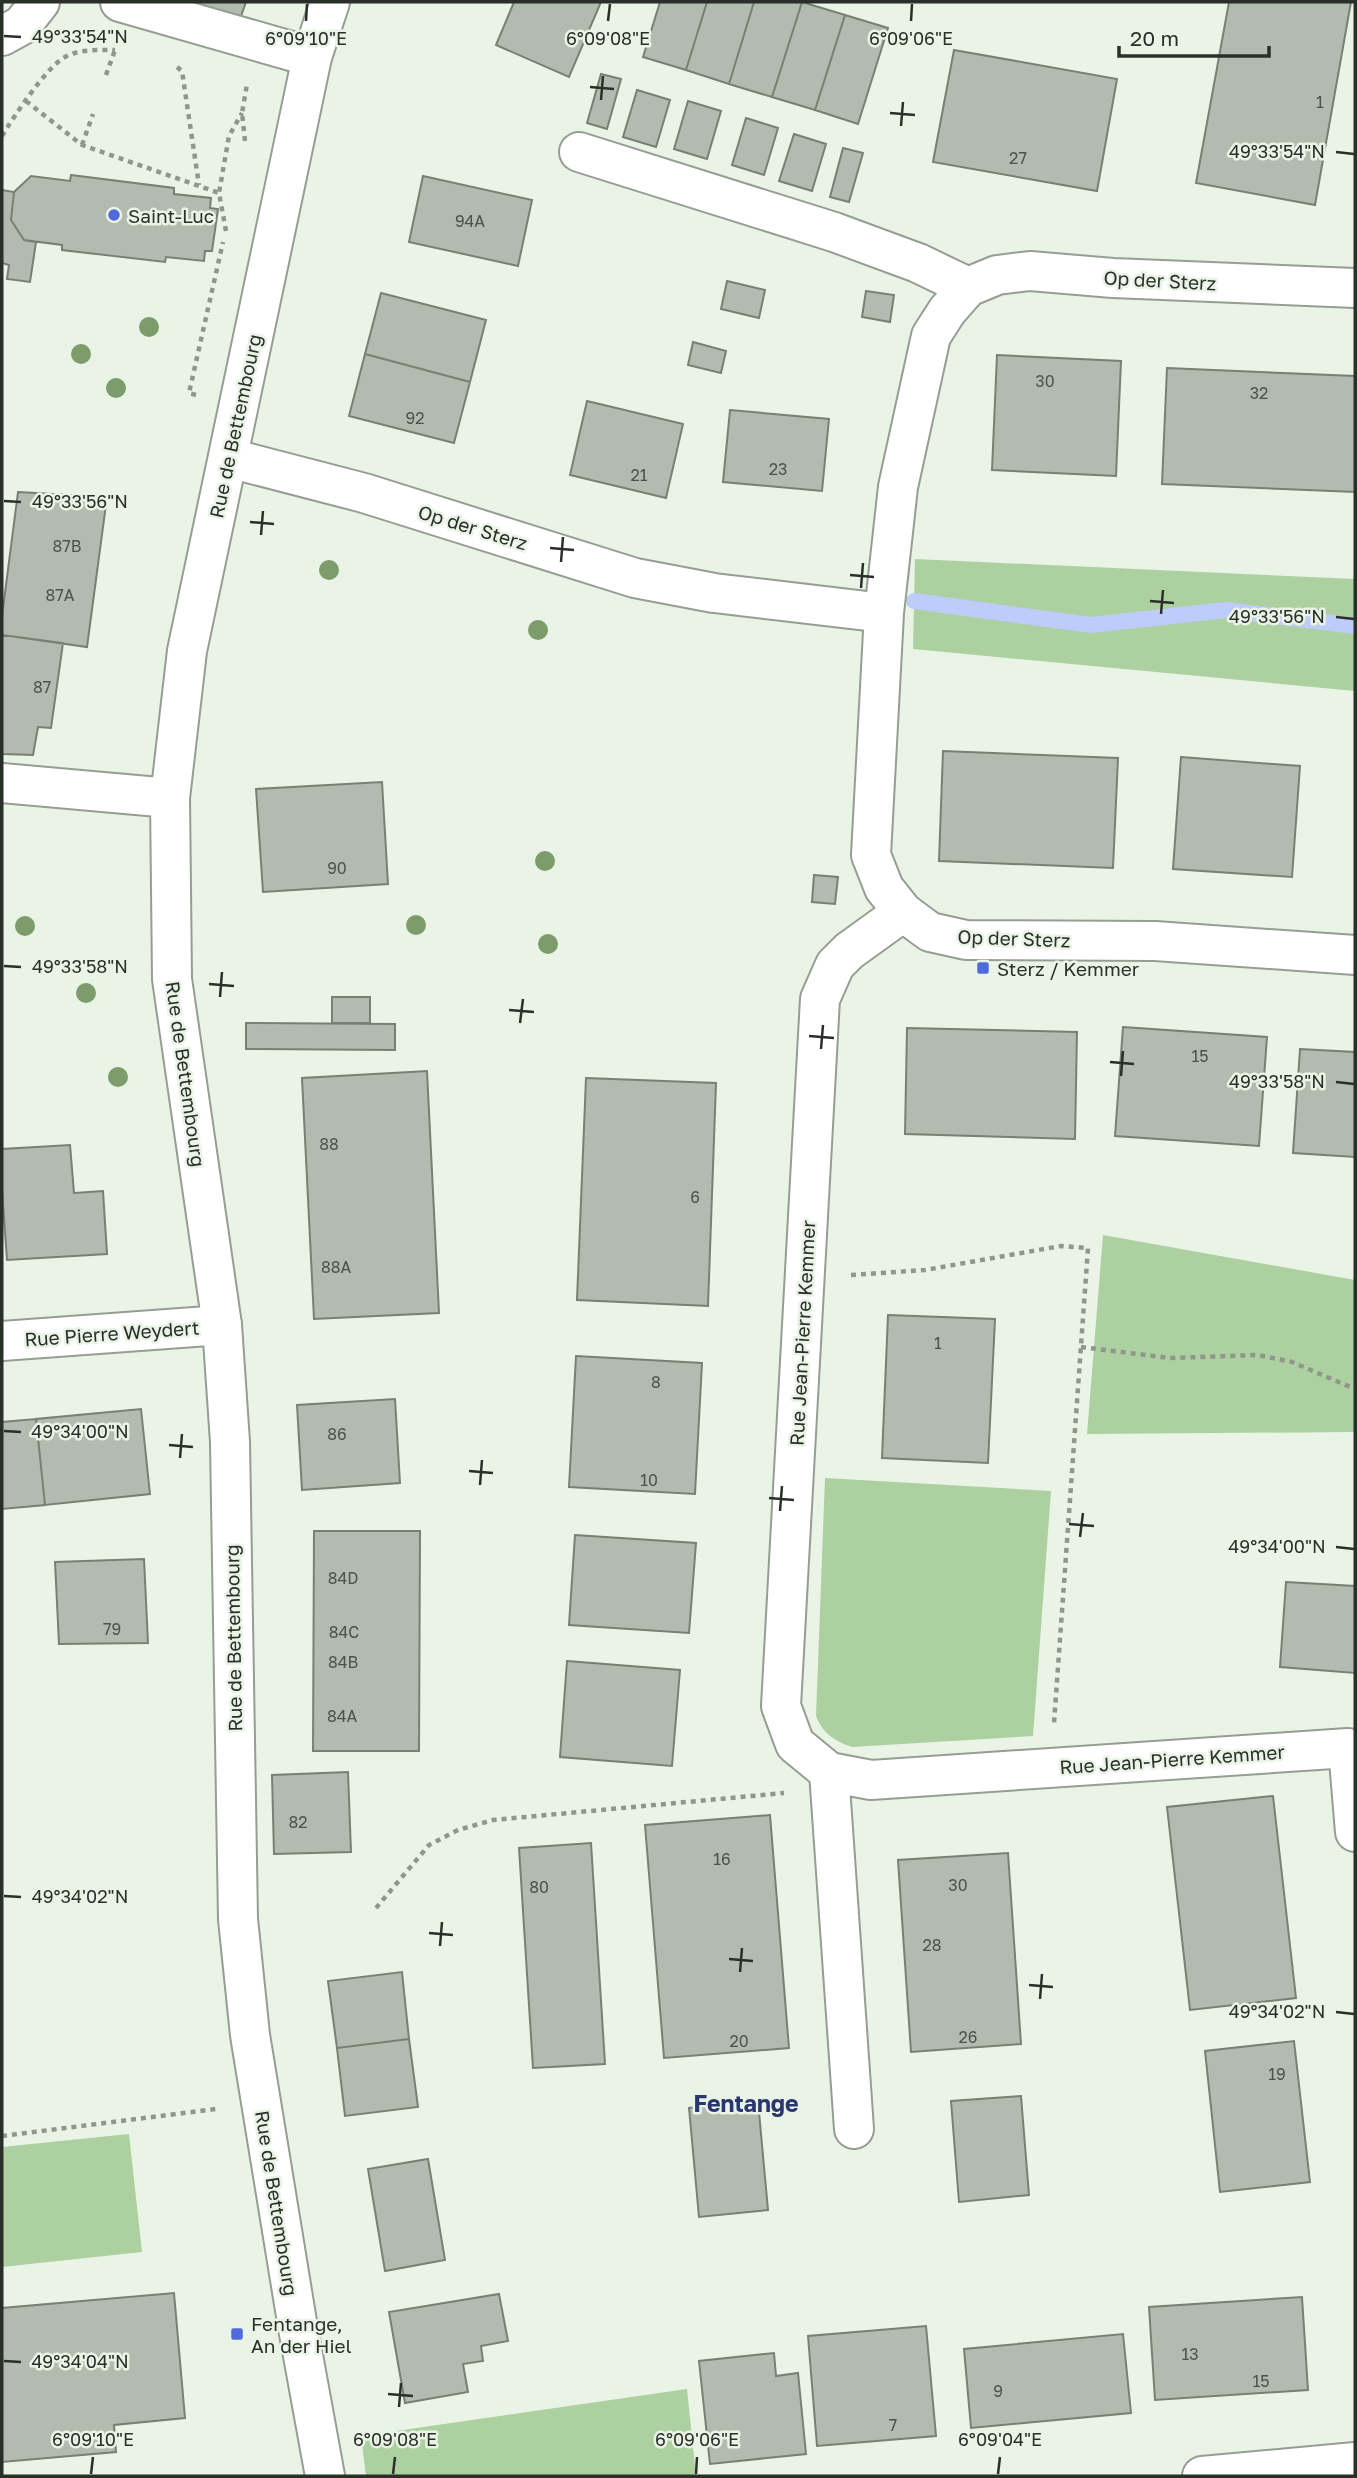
<svg xmlns="http://www.w3.org/2000/svg" width="1357" height="2478" viewBox="0 0 1357 2478" font-family="'Golos Text',sans-serif">
  <style>
    .green { fill: #add0a0 }
    .lines { fill: none; stroke-linecap: round; stroke-linejoin: round }
    .stream { stroke: #bdccfb; stroke-width: 16 }
    .building { fill: #b2bbaf; stroke: #778074; stroke-width: 2 }
    .minor-casing { stroke: #959e92; stroke-width: 42 }
    .major-casing { stroke: #959e92; stroke-width: 42 }
    .path { stroke: #8f968c; stroke-width: 4.5; stroke-dasharray: 5 5; stroke-linecap: butt }
    .minor { stroke: #fff; stroke-width: 38 }
    .major { stroke: #fff; stroke-width: 38 }
    .tree { fill: #7d9c6c }
    .ticks { fill: none; stroke: #2b2f2a; stroke-width: 2.5 }
    .poi-dot { fill: #5269de; stroke: #eaf4e6; stroke-width: 2.5 }
    .labels { text-anchor: middle; dominant-baseline: central; stroke-width: 5; stroke-linejoin: round; paint-order: stroke }
    .number-label { font-size: 16px; fill: #4d524b }
    .poi-label { font-size: 19px; fill: #2b2f2a; stroke: #eaf4e6; text-anchor: start }
    .street-label { font-size: 19px; fill: #2b2f2a; stroke: #eaf4e6 }
    .quarter-label { font-size: 23px; font-weight: bold; fill: #2a366f; stroke: #eaf4e6 }
    .ticks-label { font-size: 18px; text-anchor: middle; fill: #2b2f2a; stroke: #eaf4e6; stroke-width: 5; stroke-linejoin: round; paint-order: stroke }
  </style>
  <rect width="100%" height="100%" fill="#eaf4e6"/>
  <!-- green -->
  <path class="green" d="M915 559 1355 579V691L913 649Z
    M1103 1235 1355 1280V1432L1087 1434Z
    M825 1478 1051 1491 1033 1736 852 1747C835 1741 823 1734 816 1716Z
    M129 2134 142 2252 2 2267V2147Z
    M687 2389 696 2476H366L361 2436Z"/>
  <g class="lines">
    <!-- stream -->
    <path class="stream" d="M914 601 1091 625 1226 610 1355 626"/>
  </g>
  <!-- building -->
  <path class="building" d="M184 2H246L240 19Z
    M514 2H601L569 77 496 45Z
    M660 2H707L686 70 643 57Z
    M707 2H754L729 84 686 70Z
    M754 2H802L772 97 729 84Z
    M802 2 845 15 815 110 772 97Z
    M1229 2H1351L1315 205 1196 183Z
    M845 15 888 28 858 124 815 110Z
    M954 50 1117 79 1097 191 933 162Z
    M601 74 621 79 607 129 587 123Z
    M637 90 670 100 656 147 623 137Z
    M688 101 721 111 707 159 674 149Z
    M746 118 778 128 764 175 732 165Z
    M794 134 826 144 812 191 779 181Z
    M843 148 863 153 849 202 830 197Z
    M71 175 174 188V194L211 198 210 208 218 209 212 251H205L204 261 166 257 165 262 62 250V245L24 240 11 220 14 192 31 176 70 181Z
    M423 176 532 200 518 266 409 242Z
    M2 190 14 192 11 220 24 240 36 242 30 282 7 279 9 265 2 263Z
    M727 281 765 290 759 318 721 309Z
    M866 291 894 295 890 322 862 317Z
    M381 293 486 320 470 382 365 354Z
    M693 342 726 351 721 373 688 365Z
    M365 354 470 382 454 443 349 416Z
    M997 355 1121 361 1116 476 992 470Z
    M1167 368 1355 376V492L1162 484Z
    M587 401 683 424 666 498 570 475Z
    M730 410 829 419 822 491 723 482Z
    M18 492 107 497 87 647 2 635V616Z
    M2 635 63 643 51 728 38 727 33 755 2 754Z
    M943 751 1118 758 1113 868 939 861Z
    M1181 757 1300 766 1292 877 1173 869Z
    M382 782 388 884 263 892 256 789Z
    M814 875 838 877 835 904 812 902Z
    M332 997H370V1023H332Z
    M246 1023 395 1024V1050L246 1049Z
    M1123 1027 1267 1037 1259 1146 1115 1136Z
    M907 1028 1077 1032 1075 1139 905 1134Z
    M1300 1049 1355 1052V1157L1293 1153Z
    M427 1071 439 1313 314 1319 302 1078Z
    M586 1078 716 1083 708 1306 577 1300Z
    M70 1145 74 1193 103 1191 107 1254 7 1260 2 1190V1149Z
    M888 1315 995 1319 988 1463 882 1458Z
    M576 1356 702 1363 695 1494 569 1487Z
    M395 1399 400 1483 302 1490 297 1405Z
    M141 1409 150 1494 45 1505 36 1419Z
    M36 1419 45 1505 2 1509V1422Z
    M314 1531H420L419 1751H313Z
    M575 1535 696 1543 689 1633 569 1625Z
    M144 1559 148 1643 59 1644 55 1562Z
    M1286 1582 1355 1586V1673L1280 1667Z
    M567 1661 680 1670 672 1766 560 1757Z
    M348 1772 351 1852 274 1854 272 1775Z
    M1273 1796 1296 1998 1190 2010 1167 1807Z
    M770 1815 789 2048 664 2058 645 1825Z
    M591 1843 605 2064 533 2068 519 1848Z
    M1008 1853 1021 2044 911 2052 898 1860Z
    M402 1972 409 2039 337 2048 328 1981Z
    M409 2039 418 2107 345 2116 337 2048Z
    M1294 2041 1310 2182 1220 2192 1205 2051Z
    M1021 2096 1029 2195 959 2202 951 2101Z
    M758 2101 768 2210 699 2217 689 2108Z
    M428 2159 445 2260 385 2271 368 2169Z
    M174 2293 185 2418 114 2425 116 2452 2 2462V2308Z
    M499 2294 508 2341 481 2346 483 2361 463 2364 468 2392 405 2403 389 2312Z
    M1302 2297 1308 2390 1155 2400 1149 2307Z
    M926 2326 936 2436 817 2446 808 2336Z
    M1123 2334 1131 2413 971 2428 964 2349Z
    M774 2353 776 2376 798 2373 806 2454 710 2464 699 2361Z"/>
  <g class="lines">
    <!-- minor casing -->
    <g class="minor-casing">
      <path id="minor" d="M120 2 312 57
        M2 36 22 25 40 2
        M579 152 834 232 918 263 968 287
        M1355 288 1113 278 1030 271 997 275 968 287 947 311 931 336 898 487 884 613 871 855 884 888 903 912 930 932 966 940 1155 941 1355 955
        M229 458 364 493 635 578 714 593 884 613
        M2 783 170 798
        M903 912 849 951 835 965 820 999 781 1706 795 1744 829 1772 871 1780 1348 1748 1355 1832
        M2 1341 222 1325
        M829 1772 854 2129
        M1202 2476 1355 2462"/>
    </g>
    <!-- major casing -->
    <g class="major-casing">
      <path id="major" d="M325 2476 298 2328 250 2035 238 1919 230 1442 222 1325 172 979 170 798 187 651 312 57 330 2"/>
    </g>
    <!-- path -->
    <path class="path" d="M177 67 182 71 199 185
      M106 75 115 50
      M26 101 82 145 219 193
      M2 136C13 118 48 64 67 56 81 49 99 50 115 50
      M245 141 242 113 247 84
      M82 145 93 114
      M226 231 219 193 229 136 242 113
      M196 395 189 393 223 242
      M851 1275 925 1270 1061 1246 1088 1248 1054 1723
      M1081 1347 1170 1358 1258 1355 1292 1362 1355 1389
      M376 1908 429 1845 458 1830 493 1820 784 1793
      M2 2136 216 2109"/>
    <!-- minor -->
    <use href="#minor" class="minor"/>
    <!-- major -->
    <use href="#major" class="major"/>
  </g>
  <!-- trees -->
  <g class="tree">
    <circle cx="149" cy="327" r="10"/>
    <circle cx="81" cy="354" r="10"/>
    <circle cx="116" cy="388" r="10"/>
    <circle cx="329" cy="570" r="10"/>
    <circle cx="538" cy="630" r="10"/>
    <circle cx="545" cy="861" r="10"/>
    <circle cx="416" cy="925" r="10"/>
    <circle cx="25" cy="926" r="10"/>
    <circle cx="548" cy="944" r="10"/>
    <circle cx="86" cy="993" r="10"/>
    <circle cx="118" cy="1077" r="10"/>
  </g>
  <!-- ticks -->
  <path class="ticks" d="M306 21 307 4M608 21 610 4M911 21 912 4M4 36 21 37M590 87 614 89M601 100 603 76M890 113 915 115M901 126 903 102M1336 152 1354 154M4 501 21 502M250 522 274 524M261 535 263 511M550 548 574 550M561 562 563 537M850 575 874 577M861 588 863 563M1150 601 1174 603M1161 614 1163 590M1336 617 1354 619M4 966 21 967M209 984 234 986M220 997 222 972M509 1010 534 1012M520 1023 523 999M809 1036 834 1038M821 1049 823 1025M1110 1062 1134 1064M1121 1076 1123 1051M1336 1082 1354 1084M4 1431 21 1432M169 1445 193 1447M180 1458 182 1434M469 1471 493 1473M480 1485 482 1460M769 1498 794 1500M780 1511 782 1486M1069 1524 1094 1526M1080 1537 1083 1513M1336 1547 1354 1549M4 1896 21 1897M429 1933 453 1935M440 1946 442 1922M729 1959 753 1961M740 1972 742 1948M1029 1985 1053 1987M1040 1999 1042 1974M1336 2012 1354 2014M4 2361 21 2362M388 2394 413 2396M399 2407 401 2383M91 2474 93 2457M393 2474 395 2457M696 2474 697 2457M998 2474 1000 2457"/>
  <!-- markers -->
  <g class="poi-dot">
    <circle cx="114" cy="215" r="7"/>
    <rect x="976" y="961" width="14" height="14" rx="3.5"/>
    <rect x="230" y="2327" width="14" height="14" rx="3.5"/>
  </g>
  <g class="labels">
    <!-- number labels -->
    <g class="number-label">
      <text x="1320" y="102">1</text>
      <text x="1018" y="158">27</text>
      <text x="470" y="221">94A</text>
      <text x="1045" y="381">30</text>
      <text x="1259" y="393">32</text>
      <text x="415" y="418">92</text>
      <text x="778" y="469">23</text>
      <text x="639" y="475">21</text>
      <text x="67" y="546">87B</text>
      <text x="60" y="595">87A</text>
      <text x="42" y="687">87</text>
      <text x="337" y="868">90</text>
      <text x="1200" y="1056">15</text>
      <text x="329" y="1144">88</text>
      <text x="695" y="1197">6</text>
      <text x="336" y="1267">88A</text>
      <text x="938" y="1343">1</text>
      <text x="656" y="1382">8</text>
      <text x="337" y="1434">86</text>
      <text x="649" y="1480">10</text>
      <text x="343" y="1578">84D</text>
      <text x="112" y="1629">79</text>
      <text x="344" y="1632">84C</text>
      <text x="343" y="1662">84B</text>
      <text x="342" y="1716">84A</text>
      <text x="298" y="1822">82</text>
      <text x="722" y="1859">16</text>
      <text x="958" y="1885">30</text>
      <text x="539" y="1887">80</text>
      <text x="932" y="1945">28</text>
      <text x="968" y="2037">26</text>
      <text x="739" y="2041">20</text>
      <text x="1277" y="2074">19</text>
      <text x="1190" y="2354">13</text>
      <text x="1261" y="2381">15</text>
      <text x="998" y="2391">9</text>
      <text x="893" y="2425">7</text>
    </g>
    <!-- poi labels -->
    <g class="poi-label">
      <text x="128" y="215">Saint-Luc</text>
      <text x="997" y="968">Sterz / Kemmer</text>
      <text x="251" y="2323">Fentange,<tspan x="251" dy="22">An der Hiel</tspan></text>
    </g>
    <!-- street labels -->
    <g class="street-label">
      <text transform="translate(1160 280) rotate(3)">Op der Sterz</text>
      <text transform="translate(235 426) rotate(-78)">Rue de Bettembourg</text>
      <text transform="translate(473 527) rotate(17)">Op der Sterz</text>
      <text transform="translate(1014 938) rotate(2)">Op der Sterz</text>
      <text transform="translate(186 1074) rotate(82)">Rue de Bettembourg</text>
      <text transform="translate(112 1333) rotate(-4)">Rue Pierre Weydert</text>
      <text transform="translate(802 1333) rotate(-87)">Rue Jean-Pierre Kemmer</text>
      <text transform="translate(233 1638) rotate(-91)">Rue de Bettembourg</text>
      <text transform="translate(1172 1759) rotate(-4)">Rue Jean-Pierre Kemmer</text>
      <text transform="translate(277 2203) rotate(81)">Rue de Bettembourg</text>
    </g>
    <!-- quarter labels -->
    <g class="quarter-label">
      <text x="746" y="2103">Fentange</text>
    </g>
  </g>
  <g class="ticks-label">
    <text x="80" y="43">49°33'54"N</text>
    <text x="306" y="45">6°09'10"E</text>
    <text x="608" y="45">6°09'08"E</text>
    <text x="911" y="45">6°09'06"E</text>
    <text x="1277" y="158">49°33'54"N</text>
    <text x="80" y="508">49°33'56"N</text>
    <text x="1277" y="623">49°33'56"N</text>
    <text x="80" y="973">49°33'58"N</text>
    <text x="1277" y="1088">49°33'58"N</text>
    <text x="80" y="1438">49°34'00"N</text>
    <text x="1277" y="1553">49°34'00"N</text>
    <text x="80" y="1903">49°34'02"N</text>
    <text x="1277" y="2018">49°34'02"N</text>
    <text x="80" y="2368">49°34'04"N</text>
    <text x="93" y="2446">6°09'10"E</text>
    <text x="395" y="2446">6°09'08"E</text>
    <text x="697" y="2446">6°09'06"E</text>
    <text x="1000" y="2446">6°09'04"E</text>
  </g>
  <!-- border -->
  <rect width="1357" height="2478" fill="none" stroke="#2b2f2a" stroke-width="7"/>
  <!-- scale -->
  <path d="M1119 46v10h150v-10" fill="none" stroke="#2b2f2a" stroke-width="3.5"/>
  <text x="1130" y="46" font-size="21" fill="#2b2f2a" stroke="#eaf4e6" stroke-width="5" paint-order="stroke">20 m</text>
</svg>
